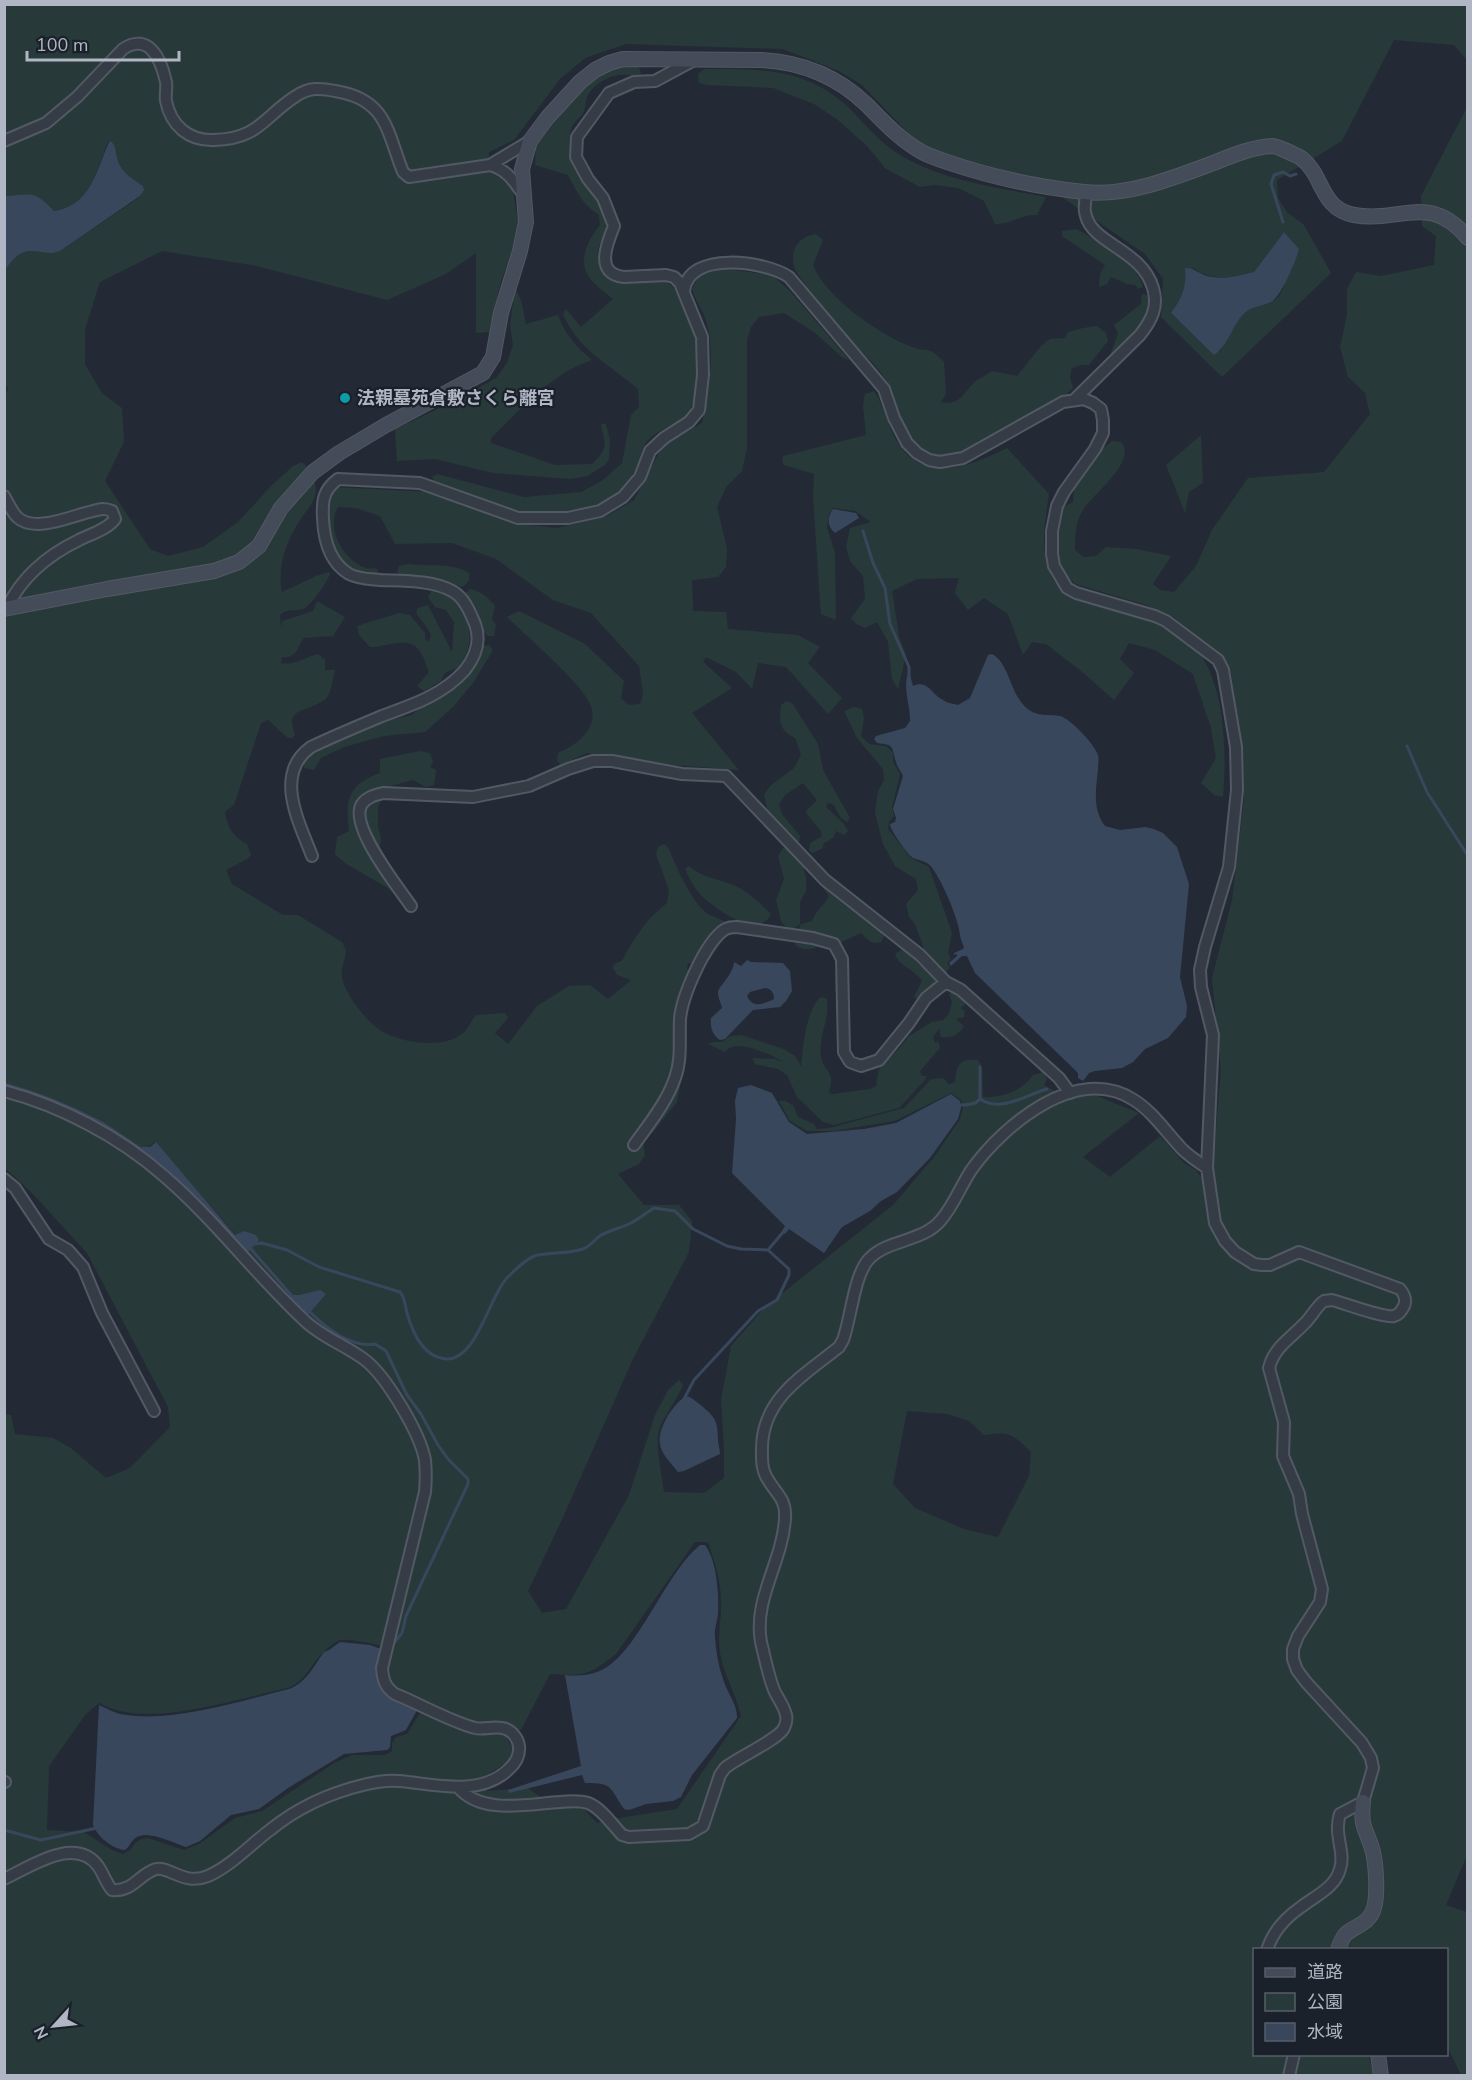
<svg xmlns="http://www.w3.org/2000/svg" width="1472" height="2080" viewBox="0 0 1472 2080" font-family="'Nunito Sans','Noto Sans JP',sans-serif">
  <style>
    .green { fill: #28393a; fill-rule: evenodd }
    .water { fill: #39475d; fill-rule: evenodd }
    .lines { fill: none; stroke-linecap: round; stroke-linejoin: round }
    .stream { stroke: #39475d; stroke-width: 3 }
    .street-casing { stroke: #535964; stroke-width: 14 }
    .secondary-casing { stroke: #535964; stroke-width: 16 }
    .street { stroke: #363c46; stroke-width: 10 }
    .secondary { stroke: #444b59; stroke-width: 14 }
    .culture-dot { fill: #0f9aa8; stroke: #1b212b; stroke-width: 2 }
    .labels { text-anchor: middle; dominant-baseline: central; stroke-width: 4.5; stroke-linejoin: round; paint-order: stroke }
    .poi-label { font-size: 18px; font-weight: bold; fill: #b0b6c3; stroke: #1b212b; text-anchor: start }
  </style>
  <rect width="100%" height="100%" fill="#232a35"/>
  <!-- green -->
  <path class="green" d="M5 5H1467V60L1454 45 1394 40 1342 141 1277 180 1278 198 1287 212 1304 225 1331 273 1222 377 1161 317 1163 279 1145 254 1037 180 978 167 938 153 909 134 862 85 839 71 783 49 626 44 585 58 560 79 514 140 489 152 488 171 500 178 513 191 519 228 500 285 489 332 476 333V253L446 274 387 300 257 266 162 251 100 282 85 329V364L102 393 122 408 124 442 105 481 150 549 168 556 203 547 238 522 272 485 293 466 302 462C310 468 319 485 315 496 313 504 305 512 300 520 286 541 277 567 282 592L316 576 329 572 330 574C327 582 311 606 303 609 294 612 287 608 280 615L281 627 282 621 313 611 317 601 345 617 333 636 304 638C296 648 298 658 282 657L281 663C295 666 304 657 318 654L325 660V670H335C333 677 332 687 329 694 322 709 292 707 292 721 292 725 294 731 295 735L292 738H288L268 720 261 723 234 805 225 812C227 827 233 837 247 844L251 855 247 859 226 870 232 884 283 915H298L342 942 346 950C346 959 340 969 342 977 345 995 370 1027 387 1034 407 1043 439 1048 459 1036 468 1031 470 1022 476 1015L505 1013 508 1018 495 1033 508 1044 537 1006 569 986 590 985 608 999 631 980 617 975 613 968 614 964 622 961C634 938 646 919 667 903L669 890 656 854 658 847 664 844 668 847C676 866 691 902 708 914 713 917 720 919 726 922L727 934 706 965 688 963 687 969 696 983 685 1024V1062L677 1102 655 1130 643 1142 645 1155 639 1164 618 1174 644 1205H679L692 1221 689 1252 632 1361 560 1524 528 1591 542 1613 566 1609 629 1495 655 1415 668 1390 679 1380 683 1385C677 1401 664 1415 659 1431 655 1446 662 1475 664 1492L704 1493 724 1478V1447L721 1400 731 1346 765 1307 893 1205 934 1157 960 1119 963 1108 961 1100 951 1093 895 1121 833 1131H807L790 1121 779 1101H785L793 1105 798 1117 814 1124 817 1129 829 1128 904 1108 931 1079 943 1078 949 1084 955 1082C957 1065 959 1058 978 1060L982 1067 983 1097C1001 1098 1023 1091 1033 1075L1044 1072 1047 1079 1044 1085 1056 1092 1081 1097 1095 1095 1139 1113 1083 1157 1110 1177 1160 1136 1184 1163 1196 1170 1201 1177 1210 1176 1214 1152 1221 1070 1212 978 1232 900 1244 799 1243 753 1231 673 1223 658 1172 616 1146 605 1075 584 1063 572 1056 552 1062 508 1073 502 1074 487 1100 451 1112 441 1121 442C1138 461 1093 494 1083 510 1075 523 1075 535 1075 550L1084 557 1096 556 1106 547 1137 549 1171 556 1153 584 1160 590 1174 592 1196 566 1212 530 1248 478 1324 472 1370 414 1365 393 1348 377 1340 347 1347 315V289L1356 272 1381 276 1434 265 1436 236 1422 226 1421 196 1467 107 1468 1853 1446 1905 1467 1912V2075H1461L1447 2046 1446 1950H1254V2054L1368 2055 1375 2075H5V1414L11 1415 15 1434 53 1438 71 1448 106 1478 130 1468 170 1427 168 1407 87 1253 31 1192 5 1168 4 398 8 389 4 382 5 270C9 265 15 256 22 253 34 247 47 257 60 251L140 197 143 186C133 179 122 173 118 161 115 153 116 148 111 141L108 142C96 172 91 205 54 211 38 194 26 195 5 196ZM1284 232 1293 268C1285 277 1285 289 1278 297 1271 305 1258 304 1249 310 1235 319 1229 339 1219 352L1171 314 1179 303 1193 268C1214 282 1232 278 1254 272ZM155 1142 236 1235 244 1231 247 1253 199 1201 150 1159 146 1148ZM907 1411 947 1414 969 1421 984 1435C1010 1431 1012 1434 1031 1452L1029 1476 998 1537 964 1529 915 1508 893 1484ZM695 1542H708C714 1560 721 1581 721 1601 722 1619 717 1635 720 1653 724 1675 736 1694 741 1716L677 1809 625 1817 597 1823 581 1806 555 1807 528 1788 487 1791 483 1778 509 1761 513 1749 507 1738 501 1734 473 1735 421 1711 407 1734 396 1737 392 1743V1751L385 1755H352L334 1763 262 1811 235 1818 199 1844 184 1850 148 1838 141 1839 135 1843 130 1850 123 1854 112 1850 84 1832 47 1830 49 1766 86 1714 99 1703C106 1706 113 1710 120 1711 169 1722 240 1698 288 1688 300 1683 305 1676 312 1666 318 1657 330 1644 340 1640 350 1638 382 1646 393 1648L387 1673 391 1684 405 1692 478 1724H502L521 1730 550 1674C584 1676 588 1676 616 1654Z
    M621 65 639 67 641 74C633 76 626 74 619 75 606 77 591 86 587 98 585 102 586 107 584 111 581 118 573 122 571 129 562 164 597 184 605 215 612 236 585 250 606 274 624 295 654 266 673 287 676 292 679 298 681 303 687 313 694 325 697 336 699 346 696 394 693 404 691 408 689 413 686 416 674 425 659 429 648 440 642 446 641 457 637 465 633 476 625 486 616 494 593 515 541 516 511 510 501 508 492 502 482 499 466 493 450 488 435 483L432 477 437 474 524 497 581 492 603 480 622 463 631 415 639 407 638 389C610 365 577 349 563 314L566 309 581 327 613 299C605 292 595 286 589 277 577 261 589 238 600 225L599 215C582 204 577 192 568 175L535 165 536 146 578 93 599 73Z
    M704 69C757 69 805 67 847 106 868 126 881 146 909 160 951 182 1000 188 1046 197L1037 215C1020 214 1011 225 995 224L984 201 958 188 935 185 920 187 885 168 868 147 838 120 814 104 773 88 707 85 699 83 698 74Z
    M1077 229C1094 239 1141 267 1143 287L1138 289 1135 285 1127 284 1111 277 1107 284 1099 287 1100 274 1105 265 1062 236V231Z
    M816 234 823 240 813 265C826 298 880 335 912 347 930 354 927 344 944 362L946 394 941 402C960 407 964 391 976 381 981 377 986 376 992 371L1017 376 1041 346 1050 339 1065 338 1068 332 1083 328 1097 326 1106 333 1108 341 1089 365H1081L1072 368 1070 377 1073 388 1067 394 961 452C950 454 936 459 925 453 901 439 899 408 889 385 880 366 848 340 834 323 821 308 807 288 796 271 788 253 796 237 816 234Z
    M719 268 772 275 790 291 849 360 843 358 814 332 784 313 759 317 751 327 747 340V449L742 471 726 487 717 507 727 549 726 567 718 577 692 580 693 611 726 612 728 629 798 635 820 647 808 663 842 698 828 714 786 667 758 663 752 689 736 672 706 657 703 662 732 688 692 713 739 770 675 765 587 753 560 765 557 760 558 753C575 746 597 730 592 709 588 688 525 635 507 617L519 611 585 644 624 681 621 698 629 705 640 704 643 694 639 666 591 613 553 600 496 559 452 543 395 544 380 516 356 508 338 507C326 528 342 558 363 567 367 569 373 568 377 569L378 575C368 573 356 571 347 565 325 548 321 510 333 487L430 492 518 524 557 528 607 516 634 500 662 447 702 423C709 395 715 351 707 324 704 311 695 301 692 289L700 274Z
    M515 288 521 300 526 324 558 315C565 334 576 347 592 360 552 373 521 409 491 438V443L555 465 592 464C608 448 606 447 601 425L604 423 606 425 610 440 609 459 605 465 587 476 571 479 493 473 435 459 397 461 395 429 459 399 496 378 507 363 513 345 510 325Z
    M1142 294 1148 295C1153 321 1127 340 1110 356L1118 333 1114 325 1141 304Z
    M874 391C884 406 887 423 895 438 921 486 969 467 1007 448L1049 494C1042 539 1034 589 1090 604 1115 611 1140 615 1164 627 1172 631 1182 634 1188 640 1226 674 1227 750 1223 797L1214 795 1201 783 1216 758 1211 728 1193 674 1155 650 1129 643 1120 659 1134 673 1114 700 1081 671 1046 644 1032 642 1023 655 1008 614 984 598 968 610 955 593 959 578 917 579 892 591 899 636 906 655 898 689 892 679 888 642 877 622 865 628 856 624 851 618 865 599 863 576 850 561 846 547 850 528 871 522 855 511 833 508 829 514 827 527 835 553 836 620 821 614 813 497 814 474 784 465 782 462 783 456 866 435 863 405 865 394Z
    M1201 435 1203 483 1189 492 1185 513 1166 465Z
    M409 564C429 567 452 562 469 573 470 581 468 583 462 587L440 582 399 576 397 572 399 566Z
    M433 589C467 593 480 639 460 665 456 670 449 670 444 674L441 681 424 691 417 686 429 672C426 666 425 659 421 653 411 634 387 647 370 647L359 635 357 626 399 613 410 615 425 633V639L428 642 431 636C429 628 421 621 416 613L418 608 428 605 452 652 454 622 446 610 435 607 428 597Z
    M470 589C482 592 488 597 495 606L492 619 496 625 494 636H488L484 632 477 612 465 593Z
    M489 645 493 650 473 683 453 707 425 732 384 736 344 747 321 758 314 770 304 768V763L315 752 354 732 377 723 412 715 420 707 445 694 464 676 482 646Z
    M786 701 792 703 818 744 823 770 850 818 847 822 841 818 833 804 828 803 826 807 843 823 848 831 844 835 836 831 833 838 824 843 822 849 812 853 809 850 810 843 821 837 822 833 807 814 806 811 817 800 803 783 785 795 779 804 782 814 800 836 799 842 795 843 768 813 764 795 770 786 794 768 801 755 795 738C779 731 779 721 781 705Z
    M854 707 862 709 864 718 861 736 869 744 886 746 893 752V762L900 774 892 808 894 816 889 822 888 829 911 858 929 867 952 933 948 952 951 959 947 963 950 967C942 980 926 987 917 999L914 997 922 981C915 969 899 967 895 954L904 948C914 953 915 964 925 969L935 967 927 957 915 924 909 917 906 904 918 890 916 879 895 866 883 844 875 813 878 791 884 780 883 769 857 738 844 711Z
    M420 751 430 753 433 762 430 767 436 770 434 785 426 787 413 780 387 787 378 807V826L381 839 379 851 394 889 391 890 345 863 335 854 337 837 349 831C345 799 348 785 380 773V759Z
    M783 848H789L802 863 806 878V891L800 902V924L793 929 786 928 781 921 776 900 784 879 778 856Z
    M689 866C701 877 718 879 733 885 749 892 759 902 771 914 759 941 716 909 703 897 695 890 688 877 685 868Z
    M821 883 829 887 880 931 884 936 881 942C873 945 867 940 861 933L839 943 832 939C819 945 811 954 796 946L794 939 801 924 812 921C815 911 824 906 829 896L822 887Z
    M955 990 964 997 965 1004 961 1008 965 1011 964 1017 956 1019 964 1026C958 1036 951 1038 941 1037L939 1029 933 1037 935 1043 938 1041 940 1048 920 1071 922 1076H927L925 1080 899 1108 834 1125 823 1122 797 1097 787 1075 778 1069 755 1064 752 1058 774 1059 784 1062C772 1055 735 1037 725 1052L708 1044 714 1042H722L730 1036 741 1035 784 1049 795 1056 801 1066C803 1047 806 1009 821 997L827 999C830 1019 818 1037 821 1057 824 1074 836 1069 829 1092L832 1094 870 1089 876 1086 878 1073 882 1063 896 1052 909 1036 932 1022 943 1020 949 1014 952 1002 949 994Z"/>
  <!-- water -->
  <path class="water" d="M111 141C117 147 115 153 118 161 122 173 133 179 143 186L144 190 140 196 60 251C47 257 34 247 22 253 15 256 9 265 5 270V196C31 195 34 189 54 211 90 206 96 172 109 142Z
    M1284 232 1299 249C1296 261 1281 297 1271 302 1260 307 1250 306 1242 316 1231 328 1228 346 1214 355L1171 313C1182 298 1187 287 1185 268 1195 268 1198 273 1207 276 1224 280 1238 276 1254 272Z
    M833 509 856 513 859 518 835 533C827 527 827 517 833 509Z
    M992 654C1010 663 1010 697 1029 710 1039 717 1050 714 1060 716 1071 719 1095 745 1098 755 1099 759 1098 764 1098 769 1096 789 1092 809 1105 826L1120 830 1145 827 1154 829 1163 833 1177 847 1189 884 1180 977 1187 1006 1186 1017 1168 1038 1145 1049 1133 1062 1122 1068 1095 1071 1089 1073 1083 1081 1078 1078V1073L975 973 967 956H962L951 966 949 963 957 956V954L954 955V953L963 949 964 947C960 939 960 933 958 925 953 907 943 884 933 869 928 861 921 861 913 858 907 854 890 830 890 824L895 822 896 818 893 809 903 776C901 771 897 767 896 762 891 747 896 745 877 743L874 739 876 736 905 728 910 721C910 704 904 693 907 676L910 675 913 686C928 679 931 694 943 700 947 703 954 704 958 705L970 698 988 655Z
    M747 960 751 962 783 963 790 971 792 991 786 1001 780 1007 753 1010 725 1039 720 1040C712 1035 710 1027 711 1018L722 1008C721 1003 718 998 718 993 717 987 733 976 734 962L741 966ZM765 988C772 989 774 993 774 999 763 1004 753 1009 747 996L750 992Z
    M751 1085 772 1093 789 1122 807 1134 864 1129 896 1123 951 1094 960 1101 961 1108 958 1119 930 1158 897 1192 881 1201 870 1211 842 1227 824 1253 789 1229 785 1234 782 1231 785 1226 732 1173 736 1119 735 1101 738 1088Z
    M156 1142 235 1235 244 1231 256 1235 259 1240 247 1253 177 1180 140 1150 141 1147H150Z
    M320 1290 326 1294 307 1316 290 1299 289 1295H299Z
    M686 1396C691 1397 694 1400 698 1403 714 1416 718 1419 718 1440 718 1445 720 1449 720 1454L684 1471 678 1472C672 1464 661 1454 660 1444 657 1429 673 1404 686 1396Z
    M700 1545H705C717 1561 719 1594 718 1614 717 1622 714 1629 715 1637 716 1651 718 1665 723 1679 727 1693 737 1703 737 1718L692 1775 681 1797 673 1801 646 1804 629 1810 624 1809C609 1788 615 1783 585 1783L582 1775 509 1793 508 1790 581 1766 565 1675C576 1676 586 1676 597 1672 636 1659 664 1574 700 1545Z
    M340 1642 370 1645 381 1649C371 1692 381 1693 417 1710L406 1730 391 1736 390 1747 387 1750 344 1754 288 1788 259 1809 231 1815 200 1841 186 1847C172 1843 146 1828 134 1839 131 1842 129 1847 125 1850 112 1849 97 1836 93 1825L99 1705C106 1708 113 1712 120 1714 170 1724 240 1701 289 1689 306 1683 314 1666 324 1652L329 1650Z"/>
  <g class="lines">
    <!-- stream -->
    <path class="stream" d="M1283 222 1271 184 1274 175 1283 172 1290 176 1296 174
      M863 531 873 563 885 588 890 624 909 667V679
      M1407 746 1427 792 1468 856
      M980 1067V1099
      M4 1084C37 1093 69 1106 100 1122 115 1130 128 1142 143 1150
      M959 1105C967 1105 975 1105 980 1099 1001 1113 1026 1095 1047 1089
      M253 1244 262 1243 287 1250 319 1267 400 1292C405 1298 405 1305 407 1313 412 1331 423 1357 446 1359 476 1361 489 1298 506 1279 514 1271 527 1257 538 1255 553 1252 568 1254 583 1249 591 1246 595 1239 601 1235 611 1230 621 1228 631 1223 639 1219 646 1213 654 1208L675 1211 693 1229 727 1246 741 1249 768 1250 789 1269V1275L777 1300 758 1311 745 1325 694 1380 684 1399
      M250 1248 292 1296
      M768 1250 784 1231
      M309 1311C325 1327 351 1348 375 1344L386 1351 407 1395 421 1414 438 1445 448 1459 468 1479V1484L406 1616 402 1633 393 1644
      M4 1830 41 1840 97 1828"/>
    <!-- street casing -->
    <g class="street-casing">
      <path id="street" d="M4 141 46 123 77 97 123 49C149 32 161 59 166 82 167 88 165 95 166 101 171 126 189 141 214 140 259 139 263 117 296 96 309 87 321 88 335 91 387 99 387 132 403 172L409 177 490 165 530 141
        M490 165C507 170 513 180 523 194
        M684 291C688 250 766 261 789 277L884 389 894 418 907 443 917 453 929 460 940 462 963 458 1063 402 1084 399 1093 403 1101 409 1103 420V433L1095 449 1064 492 1057 506 1052 531V554L1054 566 1067 588 1076 593 1155 616 1166 621 1218 660 1223 670 1236 747 1237 790 1229 867 1205 947 1200 970 1201 987 1213 1035 1207 1168 1215 1223 1225 1241 1235 1252 1254 1264 1262 1265H1270L1299 1252 1400 1289C1404 1294 1407 1299 1404 1306 1402 1310 1398 1315 1394 1316 1383 1318 1344 1303 1332 1300L1324 1301C1316 1307 1312 1316 1305 1323 1291 1338 1274 1347 1269 1368L1284 1422 1283 1456 1299 1494 1302 1514 1322 1589 1320 1602 1298 1636 1293 1649V1659L1297 1670 1306 1682 1362 1743 1371 1758 1373 1768 1363 1802 1340 1814C1333 1835 1346 1852 1340 1869 1335 1888 1315 1896 1301 1907 1285 1918 1273 1931 1267 1950
        M1075 399 1140 335C1151 321 1159 307 1153 288 1142 250 1093 244 1086 216 1083 208 1085 200 1087 193
        M4 496C8 503 12 512 17 517 34 533 69 517 89 512 98 510 103 507 112 511L115 519C108 529 91 534 79 540 48 555 22 576 7 608
        M312 856C299 822 273 774 311 747 334 736 358 726 382 716 412 705 443 695 465 670 476 656 481 640 475 624 470 612 464 597 452 591 433 580 402 581 380 580 370 579 358 579 349 574 329 562 324 540 323 519 322 501 323 490 338 479L420 483 518 518H568L600 511 623 497 640 477 650 451 664 438 689 422 699 410 703 375 702 337 680 283 674 277 666 275 624 277C594 274 607 243 614 226L603 198 588 179 576 157 577 137 609 93 634 82 655 81 694 60
        M411 906C398 887 348 825 362 804 367 797 375 795 383 793L473 797 529 786 568 769 593 761H612L682 774 726 776 825 880 920 955 946 982 961 990 1059 1078 1070 1093
        M4 1091C61 1106 120 1137 164 1176 215 1220 255 1274 304 1320 321 1337 345 1345 365 1360 386 1376 420 1433 425 1460 426 1471 426 1481 425 1492L382 1668C383 1680 385 1687 395 1694 420 1704 449 1721 475 1728 485 1730 496 1725 506 1729 513 1732 518 1739 519 1746 520 1756 515 1764 508 1770 479 1797 434 1784 399 1781 387 1780 375 1782 363 1785 330 1793 297 1808 270 1830 250 1845 231 1866 208 1876 184 1886 169 1866 156 1869 139 1874 133 1892 112 1890 106 1883 103 1873 98 1866 75 1835 30 1867 4 1879
        M634 1145C649 1124 667 1102 675 1078 682 1059 679 1039 680 1019 682 996 705 943 724 930 728 927 732 927 737 927L813 938 834 944 842 959 844 1052 850 1062 861 1066 879 1060 909 1023 926 998 946 982
        M4 1179 15 1188 49 1239 68 1250 83 1267 102 1313 154 1411
        M4 1782H5
        M458 1787C481 1815 527 1804 560 1802 569 1801 579 1800 588 1803 600 1807 613 1825 622 1835L629 1837 689 1834 703 1826 720 1775 725 1768C738 1757 778 1740 784 1728 786 1724 787 1719 786 1715 784 1706 778 1699 774 1690 768 1675 765 1658 761 1642 753 1599 783 1561 785 1518 787 1497 772 1491 765 1474 761 1466 762 1456 762 1447 763 1398 804 1375 839 1347L843 1340C851 1319 854 1273 870 1258 889 1239 923 1242 941 1220 954 1205 961 1185 972 1169 1004 1125 1077 1063 1134 1100 1153 1112 1166 1132 1182 1149 1189 1156 1198 1162 1207 1168
        M1289 2076 1294 2054"/>
    </g>
    <!-- secondary casing -->
    <g class="secondary-casing">
      <path id="secondary" d="M4 609 107 589 214 571 239 562 259 546 281 508 313 472 339 453 386 425 483 373 493 357 501 313 520 251 526 222 522 169 530 141 548 117 580 82 595 70 609 63 623 59 761 60C801 62 838 77 867 105 884 122 900 140 922 152 929 156 939 159 947 162 991 177 1038 187 1084 192 1127 197 1176 177 1216 162 1233 155 1253 147 1272 146 1277 146 1284 150 1289 152 1293 154 1298 156 1301 158 1324 175 1320 209 1354 215 1401 223 1429 192 1468 238
        M1338 1950C1340 1944 1342 1937 1347 1933 1357 1925 1370 1923 1374 1908 1378 1895 1376 1865 1373 1852 1367 1829 1360 1829 1363 1802
        M1378 2054 1381 2076"/>
    </g>
    <!-- street -->
    <use href="#street" class="street"/>
    <!-- secondary -->
    <use href="#secondary" class="secondary"/>
  </g>
  <!-- markers -->
  <circle class="culture-dot" cx="345" cy="398" r="6"/>
  <g class="labels">
    <!-- poi labels -->
    <g class="poi-label">
      <text x="357" y="398">法親墓苑倉敷さくら離宮</text>
    </g>
  </g>
  <!-- border -->
  <rect width="1472" height="2080" fill="none" stroke="#b0b6c3" stroke-width="12"/>
  <!-- legend -->
  <rect x="1253" y="1948" width="195" height="108" fill="#1b212b" stroke="#575d68" stroke-width="1.5"/>
  <rect x="1265" y="1968" width="30" height="9" fill="#444b59" stroke="#575d68" stroke-width="1.5"/>
  <text x="1307" y="1978" font-size="18" fill="#b0b6c3">道路</text>
  <rect x="1265" y="1993" width="30" height="18" fill="#28393a" stroke="#575d68" stroke-width="1.5"/>
  <text x="1307" y="2008" font-size="18" fill="#b0b6c3">公園</text>
  <rect x="1265" y="2023" width="30" height="18" fill="#39475d" stroke="#575d68" stroke-width="1.5"/>
  <text x="1307" y="2038" font-size="18" fill="#b0b6c3">水域</text>
  <!-- north arrow -->
  <g transform="translate(54 2026) rotate(243)" stroke="#1b212b" stroke-width="4.5" paint-order="stroke">
  <path d="M0-4.5L10 22L0 15L-10 22Z" fill="#b0b6c3"/>
  <text y="-9" font-size="16" font-weight="bold" text-anchor="middle" fill="#b0b6c3">N</text>
  </g>
  <!-- scale -->
  <path d="M27 51v9h152v-9" fill="none" stroke="#b0b6c3" stroke-width="3"/>
  <text x="36" y="51" font-size="18" fill="#b0b6c3" stroke="#1b212b" stroke-width="4.5" paint-order="stroke">100 m</text>
</svg>
